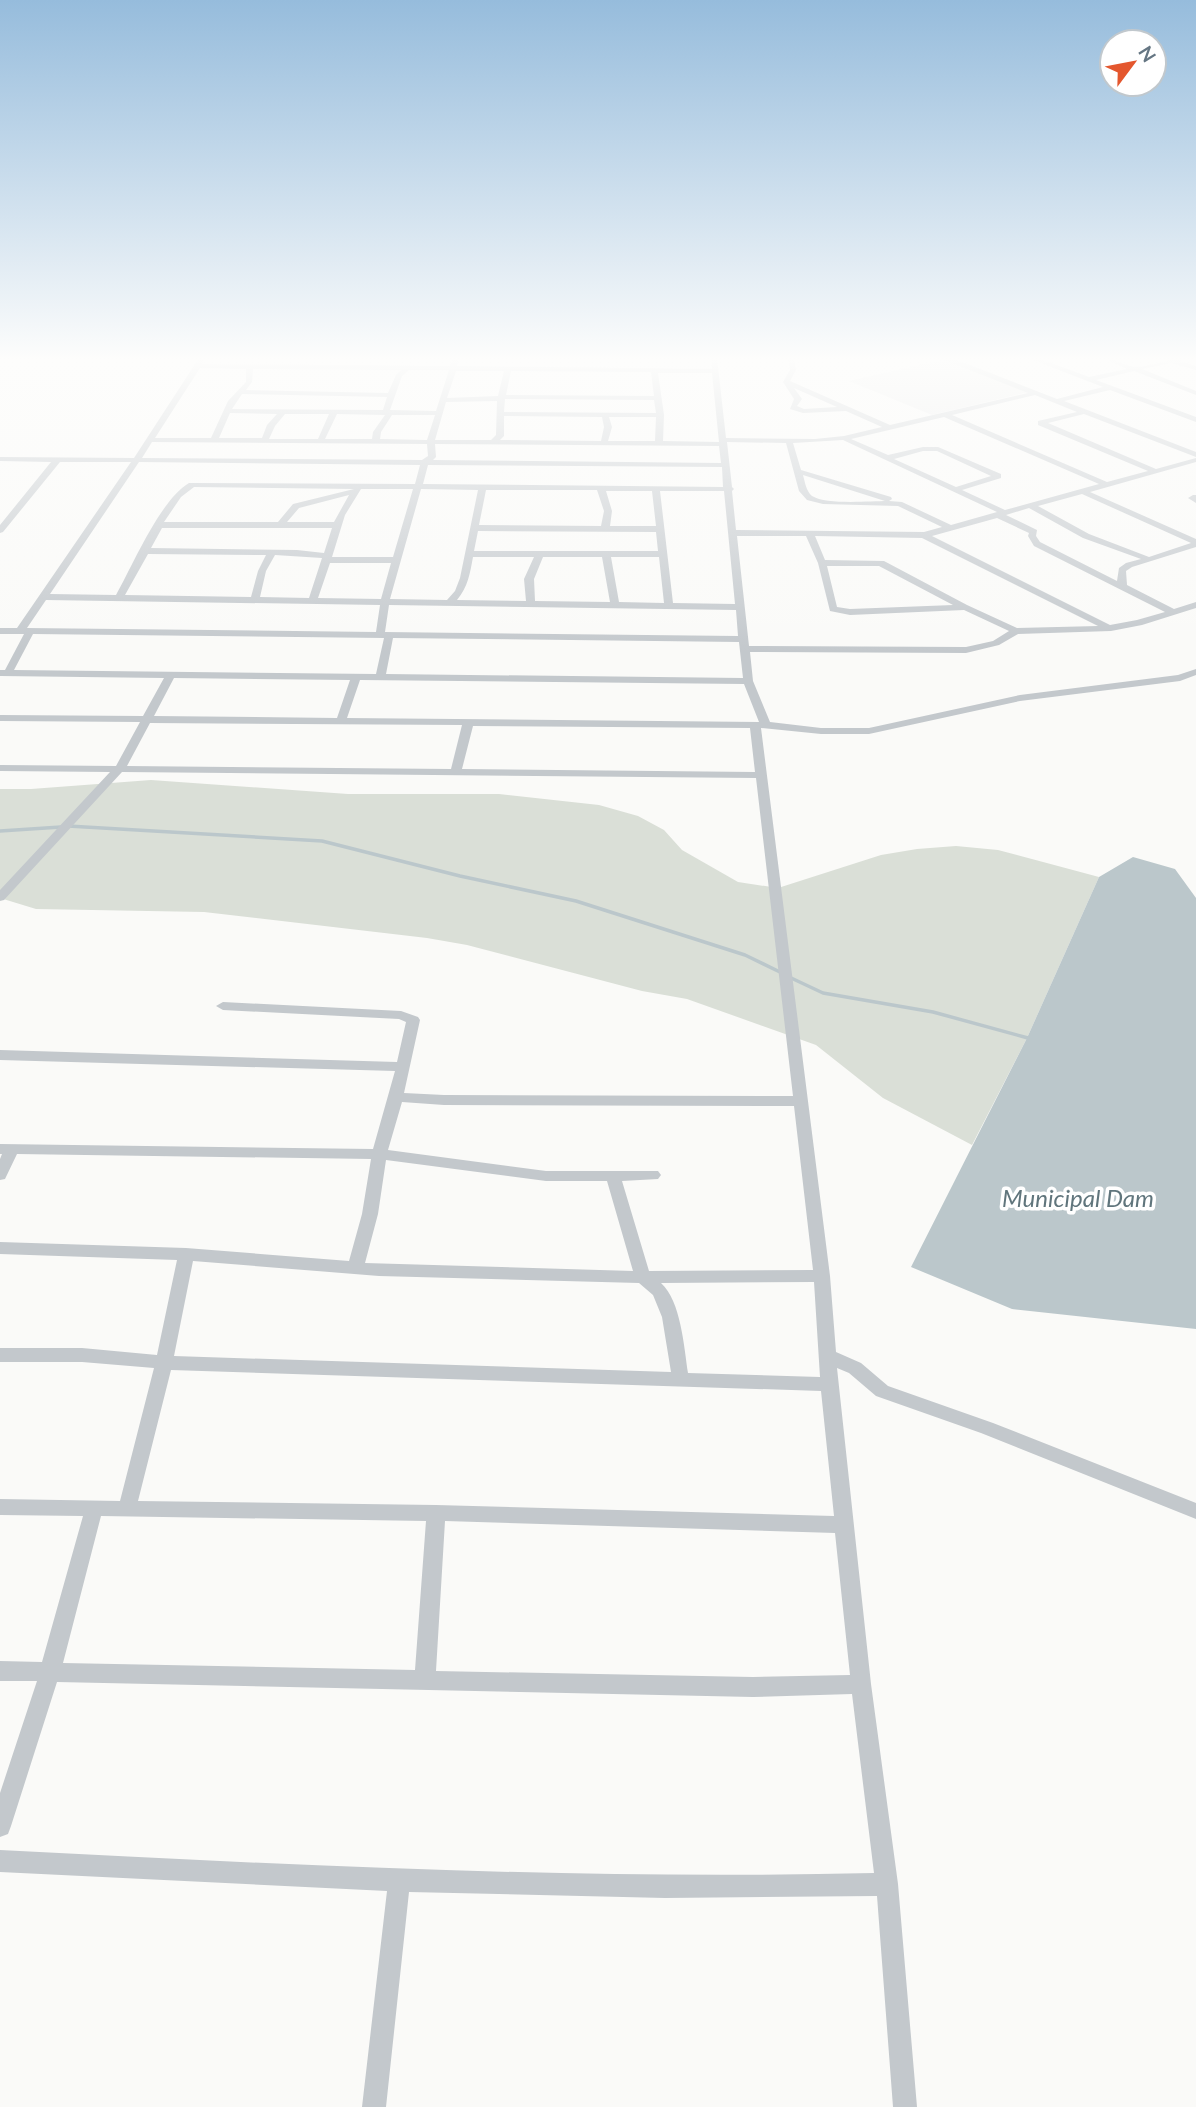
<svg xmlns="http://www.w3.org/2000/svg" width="1196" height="2107" viewBox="0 0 1196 2107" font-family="Lato,sans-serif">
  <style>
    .built { fill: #e8e9e9 }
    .green { fill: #dadfd7 }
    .water { fill: #bbc7cb }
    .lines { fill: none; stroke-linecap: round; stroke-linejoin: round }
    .stream { stroke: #bbc7cb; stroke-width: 3.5 }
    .street { fill: #c3c8cc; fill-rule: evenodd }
    .labels { text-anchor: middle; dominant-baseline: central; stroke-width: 7; stroke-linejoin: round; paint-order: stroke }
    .water-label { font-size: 24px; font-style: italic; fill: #60757c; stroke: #fff }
  </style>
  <rect width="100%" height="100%" fill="#fafaf8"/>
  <!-- built -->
  <path class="built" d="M946 359 1029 392 932 415 849 381Z"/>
  <!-- green -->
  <path class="green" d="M151 780 348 794H499L599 805 638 816 664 830 682 850 738 882 778 888 881 855 917 849 956 846 998 850 1099 877 1027 1038 972 1145 883 1098 816 1045 687 999 642 991 467 945 427 938 204 912 36 909 0 898V789H31Z"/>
  <!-- water -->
  <path class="water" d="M1133 857 1175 869 1196 898V1329L1012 1309 911 1267 1027 1038 1099 877Z"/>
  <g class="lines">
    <!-- stream -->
    <path class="stream" d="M68 826 322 841 460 876 576 901 745 955 782 973
      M0 831 61 827
      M789 977 823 993 933 1012 1028 1038"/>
    <!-- street -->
    <path class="street" d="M199 358 205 359 202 364 450 366 453 358H459L457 366 712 369 711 358H717L726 438 815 439 844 436 882 427 846 411 803 413 790 409 794 399 783 382 790 370 788 358H794L796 370 790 381 890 425 1028 393 944 360 919 358H952L1057 399 1103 387 1028 358H1038L1089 377 1127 369 1103 358C1115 358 1124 366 1136 367 1151 367 1169 358 1186 358L1180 361 1196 366V370L1171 363 1142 369 1196 391V395L1134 371 1096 380 1196 417V422L1110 390 1064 401 1196 452V457L1084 414 1048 423 1156 469 1196 458V462L1090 492 1196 539V547L1132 567 1126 571 1127 585 1174 609 1196 602V608L1142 625 1111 631 1018 634 999 645 966 653 750 652 753 681 770 722 821 728H869L1020 695 1178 675 1196 669V675L1180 681 1020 701 869 734H821L761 728 830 1276 836 1352 861 1363 888 1386 993 1423 1196 1503V1519L981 1433 876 1396 849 1373 837 1368 871 1684 898 1884 917 2107H893L877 1896 665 1898 409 1892 386 2107H362L387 1891 0 1872V1850C291 1865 582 1880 874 1873L852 1694 753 1697 57 1682 11 1826 8 1834 0 1837V1793L37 1681H0V1661L42 1662 83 1516 0 1515V1499L120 1501 154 1368 82 1362H0V1348H82L157 1355 177 1260 0 1254V1242L186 1248 349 1261 362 1214 371 1159 17 1154 5 1179 0 1180V1159L2 1154H0V1144L373 1149 395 1071 0 1060V1050L397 1062 406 1022 399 1019 223 1010 216 1006 223 1002 401 1011 418 1017 420 1020 404 1093 444 1095 793 1096 756 778 122 772 4 900 0 901V890L110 772 0 771V765L116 766 140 722 0 721V715L143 716 164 678 0 676V670H5L24 634H0V628H17L131 462H60L3 532 0 533V525L51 462 0 461V457L134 458ZM200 368 246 369V382L228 401 211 438H155ZM253 369 401 370 396 375 388 393 246 390 252 382ZM409 370H449L436 411 390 410 402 376ZM456 371H504L498 396 447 398ZM511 371 651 372 654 396 506 395ZM658 373H712L719 442 663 441 664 415ZM794 388 837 407 804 409 797 406 802 399ZM242 394 387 397 383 410 232 409ZM1035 395 1077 412 1038 421V425L1148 471 1107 482 952 415ZM505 399 654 400 656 413 504 412ZM497 401 496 435 491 440H435L446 402ZM230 413 277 414 267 425 262 438H219ZM285 414H329L318 439H269L275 426ZM337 414 385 415 373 432 372 439H325ZM392 415H435L427 440 380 439 381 432ZM504 416 602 417 604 427 601 441 500 440 504 436ZM609 417H656L655 441H608L612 427ZM944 417 1099 484 1005 510 962 490 1001 478V474L938 447H923L888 455 851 439ZM843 440 997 512 951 525 902 502 889 501 892 499 891 497 801 470 793 443ZM152 442 427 444 428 456 422 460 142 458ZM727 442 786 443 799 491 807 500 823 504 898 506 942 527 924 532 736 530 732 491 734 489 732 487ZM435 444 719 446 721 463 433 460 436 457ZM923 451H937L991 476 956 487 894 459ZM139 462 420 465 415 484 189 483C160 500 133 565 116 595L50 594ZM428 465 722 467 723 487 423 484ZM803 475 885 501H887C869 501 826 505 812 496 806 491 805 482 803 475ZM194 487 354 489 293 504 278 522H164L181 497ZM361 489H413L393 557H332L345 515ZM421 489 478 490 460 578 455 591 447 600 390 599ZM486 490H597L604 511 601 526 479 525ZM606 491H652L656 526H610L612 511ZM660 491H724L735 604 673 603ZM1082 494 1191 543 1149 557 1089 534 1038 506ZM349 495 334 522H287L299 508ZM1029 508 1083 538 1141 559 1126 563 1119 568 1117 581 1040 542 1036 536 1037 530 1006 515ZM997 518 1029 533 1028 536 1034 546 1165 612 1137 620 1110 625 932 536ZM162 528H332L324 553 297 550 151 548ZM478 531 656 532 658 551H474ZM737 536H806L818 563 830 611 850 615 964 610 1009 631 993 641 966 647 749 646ZM815 536 922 538 1098 626 1017 628 967 605 884 561 825 560ZM148 554 266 555 258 571 251 597 125 595ZM275 555 322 558 309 598 260 597 266 571ZM473 557H534L524 579 526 601 457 600C468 587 470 573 473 557ZM543 557H602L610 602 535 601 534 579ZM611 557H659L664 603 619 602ZM330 563H391L381 599 318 598ZM827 566H879L953 605 850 609 837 607ZM46 600 380 605 376 632 27 628ZM389 605 736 610 738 636 385 632ZM33 634 384 638 376 674 14 670ZM393 638 739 642 743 678 386 674ZM174 678 350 680 337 718 154 716ZM360 680 744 684 759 722 347 718ZM150 723 462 725 451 769 127 766ZM473 726 750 728 755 772 462 769ZM402 1102 444 1105 794 1106 813 1270 649 1271 622 1181 658 1179 661 1175 658 1171H546L388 1150ZM386 1160 546 1181H607L633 1271 365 1263 378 1214ZM193 1261 379 1276 639 1283 653 1295 662 1317 671 1372 174 1356ZM814 1282 820 1377 688 1373C684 1347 681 1301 661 1283ZM171 1370 821 1391 834 1516 436 1505 138 1501ZM101 1516 426 1521 415 1670 63 1663ZM445 1521 835 1533 850 1675 753 1677 436 1671Z
      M1193 495H1196V503L1188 498Z"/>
  </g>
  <!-- sky -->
  <linearGradient id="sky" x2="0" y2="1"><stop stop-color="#96bcdc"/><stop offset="0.55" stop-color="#fdfdfc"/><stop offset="1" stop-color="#fdfdfc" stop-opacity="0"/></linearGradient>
  <rect width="1196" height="653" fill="url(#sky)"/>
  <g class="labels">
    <!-- water labels -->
    <g class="water-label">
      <text x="1078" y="1197">Municipal Dam</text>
    </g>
  </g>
  <!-- north arrow -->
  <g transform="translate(1133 63) rotate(58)"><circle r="33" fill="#ffffff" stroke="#c1c8cd" stroke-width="2"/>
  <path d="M0-5L12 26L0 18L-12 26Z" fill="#e4572e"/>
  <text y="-10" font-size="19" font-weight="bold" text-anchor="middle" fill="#657683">N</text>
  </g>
</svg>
